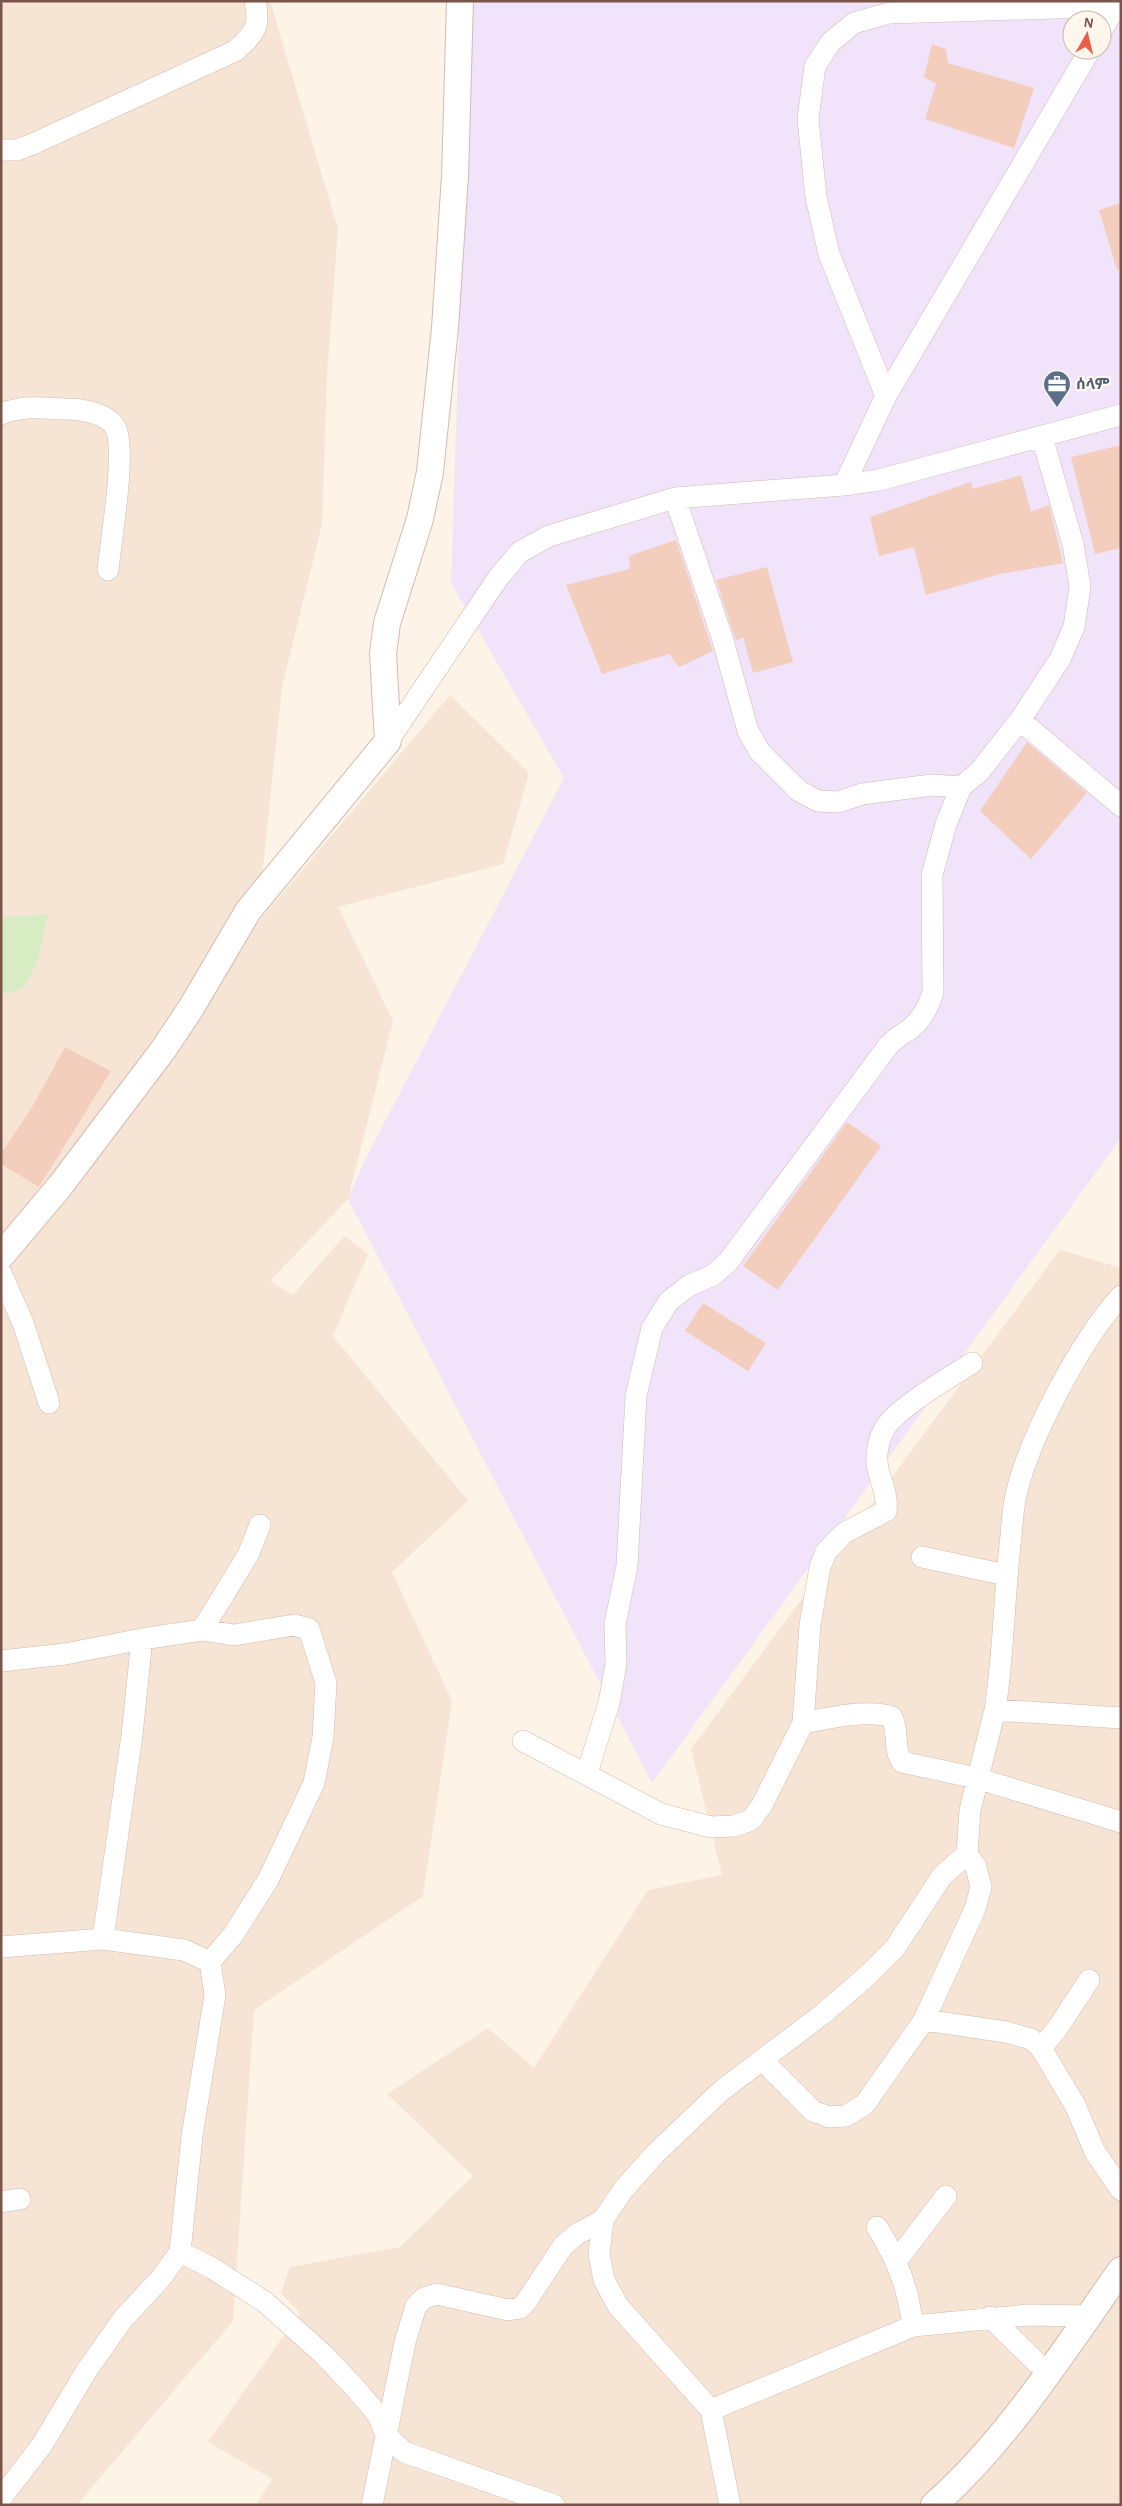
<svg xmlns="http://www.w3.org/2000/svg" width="1122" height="2506" viewBox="0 0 1122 2506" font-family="'Alegreya Sans','Noto Sans Ethiopic',sans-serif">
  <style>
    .residential { fill: #f6e4d4 }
    .education { fill: #f0e3fa; fill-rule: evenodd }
    .green { fill: #d7ecc3 }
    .building { fill: #f4cebc }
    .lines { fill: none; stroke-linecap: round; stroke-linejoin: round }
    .minor-casing { stroke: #d3bbae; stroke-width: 22 }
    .tertiary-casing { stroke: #d3bbae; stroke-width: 28 }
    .minor { stroke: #fff; stroke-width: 21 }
    .tertiary { stroke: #fff; stroke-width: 26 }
    .labels { text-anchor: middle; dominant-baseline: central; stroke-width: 4.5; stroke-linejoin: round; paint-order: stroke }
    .service-label { font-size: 15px; font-weight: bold; fill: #4e5e75; stroke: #fff7ee; text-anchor: start }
  </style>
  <rect width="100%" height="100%" fill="#fdf3e6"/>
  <!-- residential -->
  <path class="residential" d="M1 1H270L338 229 327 376 322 524 282 687 257 924 450 695 529 773 503 864 338 907 393 1021 348 1199 270 1281 293 1295 344 1236 368 1254 333 1336 468 1501 392 1572 452 1701 423 1896 254 2010 233 2321 77 2505H1Z
    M1060 1250 1121 1268V2505H256L272 2479 208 2442 300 2313 281 2293 290 2267 400 2247 473 2176 387 2094 488 2028 534 2068 648 1890 722 1875 691 1749Z"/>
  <!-- education -->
  <path class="education" d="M470 1H1121V1138L652 1783 348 1199 366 1158 564 778 451 583ZM1072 20H1102V50H1072Z"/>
  <!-- green -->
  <path class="green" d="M48 914 37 963 23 988 10 993 1 992V918Z"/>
  <!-- building -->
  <path class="building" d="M932 44 946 49 948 63 1034 88 1014 148 925 119 936 84 924 77Z
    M1121 203V269L1117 270 1099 210Z
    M1121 445V548L1095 554 1071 457Z
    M1021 475 1031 512 1049 505 1063 563 1000 574 926 595 914 547 879 556 870 517 971 482 973 489Z
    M676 540 713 651 679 667 669 654 602 674 566 585 630 569 629 556Z
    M767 567 793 662 753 673 743 637 736 641 716 580Z
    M1027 742 1087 793 1031 859 980 811Z
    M65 1047 111 1071 39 1187 1 1164V1154L31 1109Z
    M847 1122 881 1146 778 1290 743 1266Z
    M703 1303 766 1343 748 1371 685 1331Z"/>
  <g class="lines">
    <!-- minor casing -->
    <g class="minor-casing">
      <path id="minor" d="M1102 30 1116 6
        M1 150H17L35 143 235 51C254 34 261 28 255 1
        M886 396 829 254 816 197 808 119 815 66 831 42 854 23 889 13 1121 6
        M1 414C24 405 41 408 65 409 81 409 109 413 116 429 126 454 111 539 108 570
        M844 485 886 396 1090 50
        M675 498 722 637 748 731 760 752 799 791 818 801 838 802 862 794 932 785 961 787 979 772 1020 720 1060 659 1074 627 1080 587 1073 544 1042 437
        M1020 720 1121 806
        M388 741 498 578 520 552 549 536 675 498 844 485 879 480 1121 415
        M1 1273 23 1323 49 1403
        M1121 1296C1081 1340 1029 1437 1016 1495 1013 1508 1012 1523 1011 1536 1004 1594 1004 1652 995 1710L1121 1718
        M922 1557 1006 1575
        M202 1630 248 1555 260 1525
        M1 1661 65 1654 142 1639 202 1630 234 1635 294 1625 309 1629 326 1683 323 1737 314 1783 268 1880 233 1935 210 1962
        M803 1723C828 1718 868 1709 892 1717 899 1732 893 1749 902 1762L976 1778 1121 1822
        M523 1741 661 1814 711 1827 734 1826 751 1820 762 1805 803 1723 810 1625 820 1567 826 1552 844 1533 886 1511C889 1490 875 1475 877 1454 878 1445 881 1433 887 1425 902 1405 949 1378 972 1363
        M587 1773 609 1703 616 1664 615 1624 627 1566 636 1396 652 1328 669 1301 690 1285 713 1275 728 1262 888 1046C895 1038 901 1035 910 1029 922 1020 928 1007 933 993L932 875 946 824 961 787
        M1 1947 103 1939 132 1735 142 1639
        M924 2020 975 1909 981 1887 976 1867 967 1854
        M1041 2048 1057 2029 1089 1980
        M762 2060 813 2111 829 2117 846 2116 865 2104 924 2020 1006 2032 1031 2039 1041 2048 1075 2105 1095 2152 1121 2190
        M1 2202 20 2199
        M877 2227C898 2262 907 2284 913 2326
        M180 2252 212 2268 265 2302 324 2355 356 2389 378 2415 386 2435 404 2452 554 2505
        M897 2260 946 2196
        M990 2317 1036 2362
        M711 2410 913 2326 1028 2315 1089 2316
        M1 2498 42 2445 87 2370 123 2319 160 2279 180 2252 192 2136 215 1995 210 1962 184 1950 103 1939
        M372 2505 405 2342 416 2306 424 2298 437 2294 508 2310 520 2308 526 2302 563 2246 577 2234 603 2220
        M730 2505 711 2410 618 2306 604 2280 599 2254 603 2220 623 2190 655 2154 721 2091 824 2013 867 1976 895 1948 942 1876 967 1854 970 1810 995 1710"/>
    </g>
    <!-- tertiary casing -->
    <g class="tertiary-casing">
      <path id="tertiary" d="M1 1256 60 1186 163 1050 191 1008 248 911 388 741 383 654 387 623 420 519 430 472 445 328 455 176 460 1
        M934 2505C1008 2440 1064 2350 1121 2270"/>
    </g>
    <!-- minor -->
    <use href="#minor" class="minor"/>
    <!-- tertiary -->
    <use href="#tertiary" class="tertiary"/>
  </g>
  <!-- icons -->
  <defs>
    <g id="office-pin" transform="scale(1.4375)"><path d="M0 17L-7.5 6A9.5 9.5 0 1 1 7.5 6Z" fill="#5c6f8a" stroke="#fff7ee"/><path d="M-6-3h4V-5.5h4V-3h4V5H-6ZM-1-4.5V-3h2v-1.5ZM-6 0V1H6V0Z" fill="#fff"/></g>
  </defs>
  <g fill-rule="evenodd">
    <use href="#office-pin" x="1057" y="384"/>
  </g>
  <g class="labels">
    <!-- service labels -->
    <g class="service-label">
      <text x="1076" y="384">ሰላም</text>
    </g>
  </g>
  <!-- border -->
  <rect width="1122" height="2506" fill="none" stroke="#795649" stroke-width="5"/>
  <!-- north arrow -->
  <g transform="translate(1087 35) rotate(8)"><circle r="24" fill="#fff7ee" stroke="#c9b7ac"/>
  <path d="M0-4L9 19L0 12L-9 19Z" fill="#ed5d45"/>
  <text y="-8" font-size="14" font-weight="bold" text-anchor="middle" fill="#795649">N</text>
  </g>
</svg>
